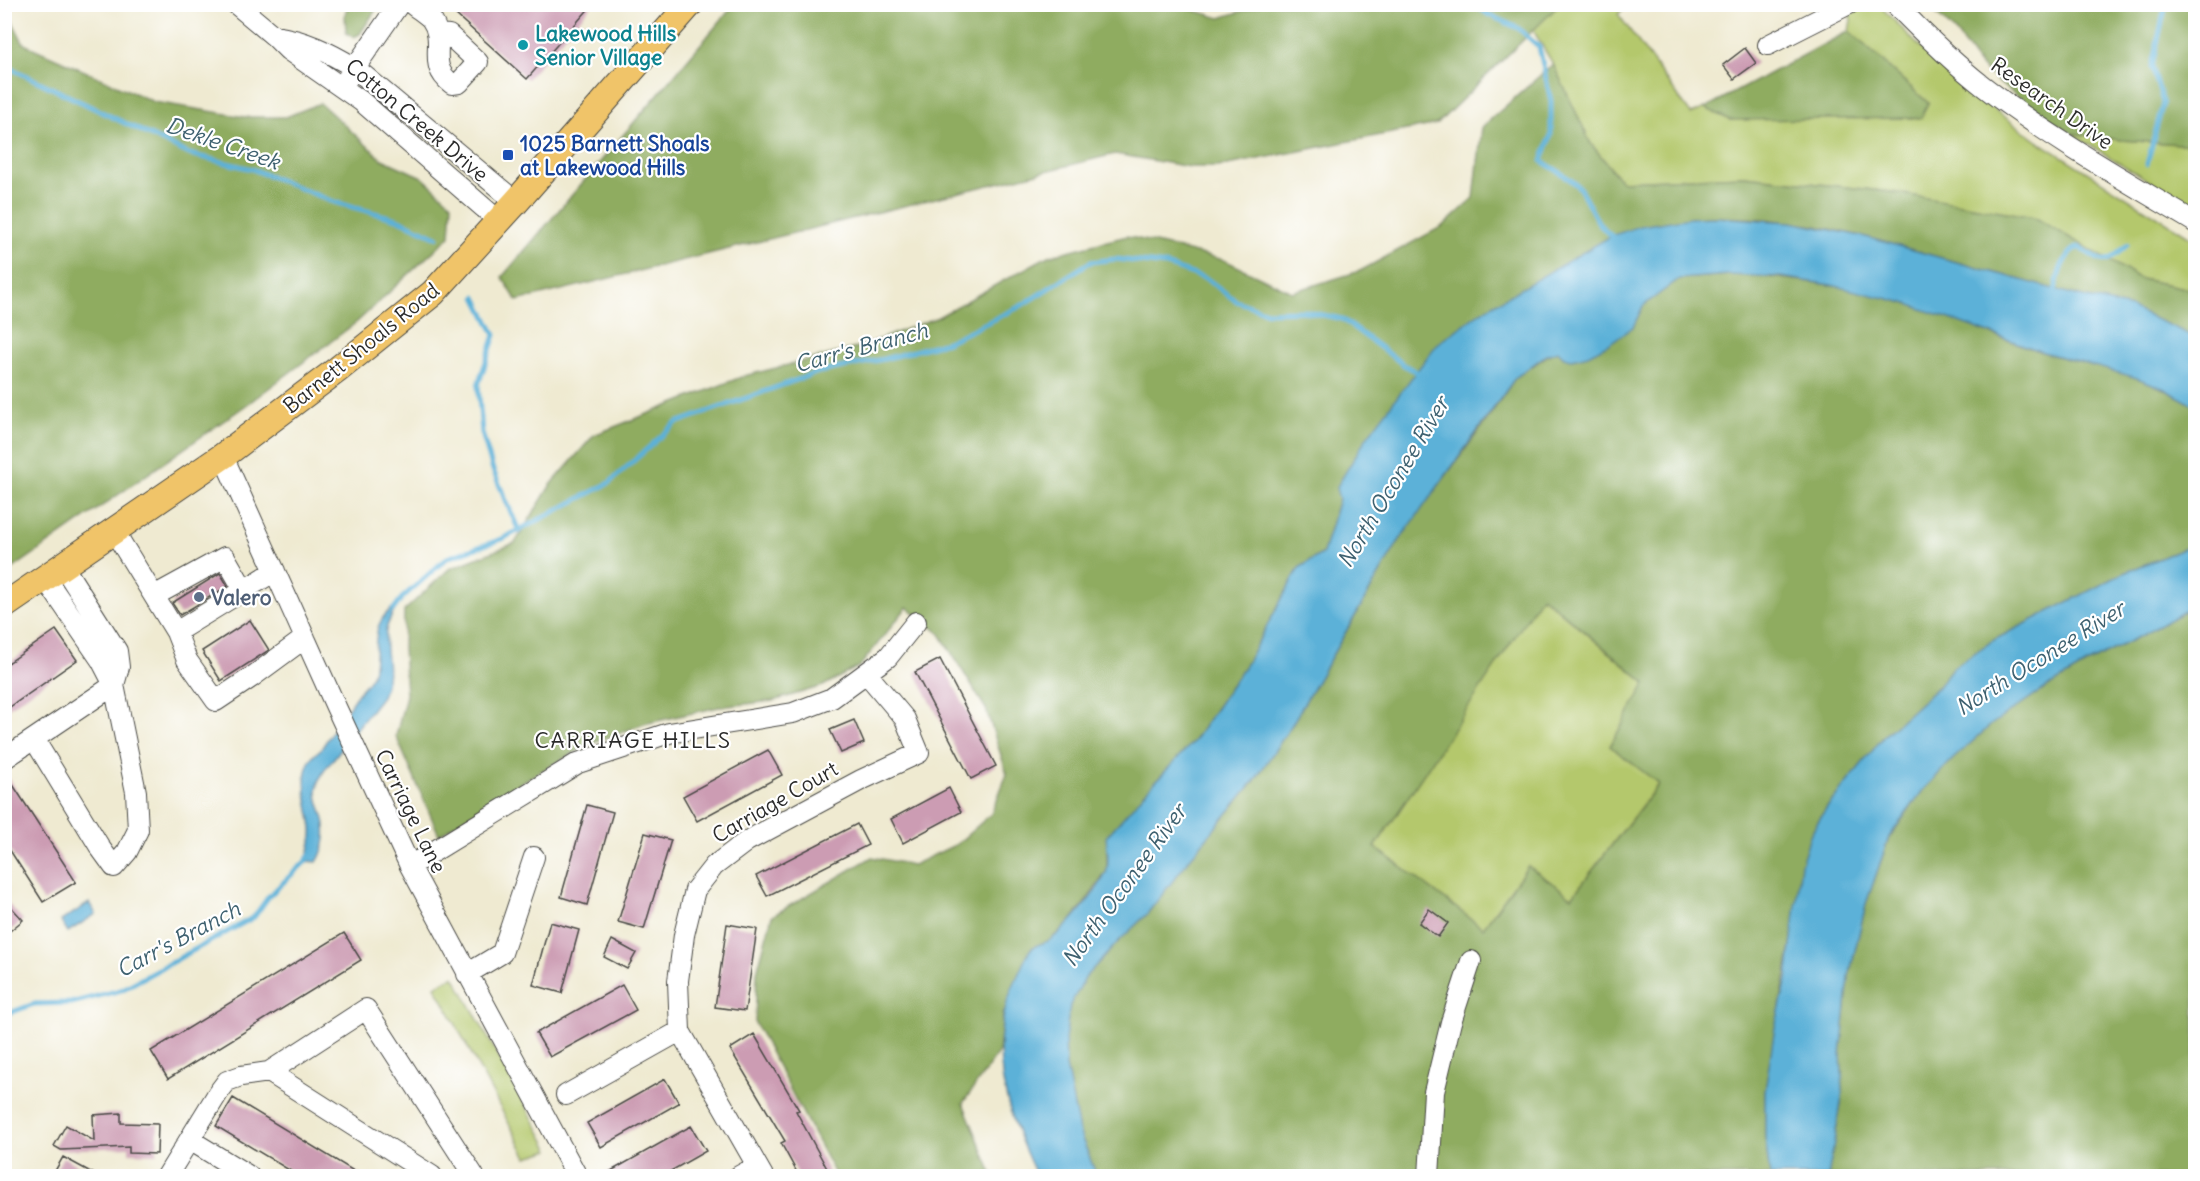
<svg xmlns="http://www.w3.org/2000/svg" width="2200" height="1181" viewBox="0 0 2200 1181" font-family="Delius,sans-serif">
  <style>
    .green { fill: #b4c86c; stroke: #707a4c; stroke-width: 1.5 }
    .forest { fill: #8fac60; stroke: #5d6c46; stroke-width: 1.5; fill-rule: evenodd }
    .water { fill: #5bb1d8; stroke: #436e82; stroke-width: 1.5 }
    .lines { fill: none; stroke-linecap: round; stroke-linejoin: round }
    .stream { stroke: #5bb1d8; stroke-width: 5 }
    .building { fill: #cc9cb3 }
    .minor-casing { stroke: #484844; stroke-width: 22 }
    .major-casing { stroke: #484844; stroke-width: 28 }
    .minor { stroke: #fff; stroke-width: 20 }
    .major { stroke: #f0c469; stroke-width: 26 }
    .culture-dot { fill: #0f9aa8; stroke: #fff; stroke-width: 2 }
    .transit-dot { fill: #1a4fb4; stroke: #fff; stroke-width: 2 }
    .service-dot { fill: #5c6f8a; stroke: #fff; stroke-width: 2 }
    .labels { text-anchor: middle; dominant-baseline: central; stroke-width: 4.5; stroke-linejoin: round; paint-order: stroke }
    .culture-label { font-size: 21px; font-weight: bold; fill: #0d838f; stroke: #fff; text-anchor: start }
    .street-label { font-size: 21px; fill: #2b2b2b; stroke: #fff }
    .transit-label { font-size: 21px; font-weight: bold; fill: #164399; stroke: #fff; text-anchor: start }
    .service-label { font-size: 21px; font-weight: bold; fill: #4e5e75; stroke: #fff; text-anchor: start }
    .water-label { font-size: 22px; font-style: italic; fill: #3e6170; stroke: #fff }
    .neighbourhood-label { font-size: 22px; letter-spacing: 1.5px; fill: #2b2b2b; stroke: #fff }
  </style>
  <rect width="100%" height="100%" fill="#fff"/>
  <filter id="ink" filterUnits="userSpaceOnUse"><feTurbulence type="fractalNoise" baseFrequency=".0167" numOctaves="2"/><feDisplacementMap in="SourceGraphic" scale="12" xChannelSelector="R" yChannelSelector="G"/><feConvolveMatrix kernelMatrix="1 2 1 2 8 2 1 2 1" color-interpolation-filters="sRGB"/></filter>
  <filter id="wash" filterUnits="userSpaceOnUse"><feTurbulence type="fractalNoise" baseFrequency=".008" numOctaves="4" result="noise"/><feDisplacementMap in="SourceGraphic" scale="24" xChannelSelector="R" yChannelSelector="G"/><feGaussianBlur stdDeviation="1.35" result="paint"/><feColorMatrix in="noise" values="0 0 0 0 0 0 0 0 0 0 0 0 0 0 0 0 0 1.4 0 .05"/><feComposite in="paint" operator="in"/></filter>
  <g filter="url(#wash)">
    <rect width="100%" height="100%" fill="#efead1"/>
    <!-- green -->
    <path class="green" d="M1559 5H1629L1618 14 1691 114 1705 108 1730 120 1928 103 1849 31 1851 20 1849 13 1869 6 1881 7 1922 49 1976 96 2039 142 2195 240V290L2141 279 2034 217 1892 192 1744 176 1621 181 1591 144 1553 64 1533 30Z
      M2070 133 2121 140 2195 145V209Z
      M1541 596 1646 683 1610 746 1659 783 1572 897 1528 866 1483 928 1375 847Z
      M454 976 550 1150 527 1157 435 986Z"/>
    <!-- forest -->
    <path class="forest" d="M4 5 24 44 154 102 245 117H286L320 103 382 159 422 177 452 204 450 236 357 322 245 406 5 574Z
      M348 5H379L360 34 354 37 346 33 345 14Z
      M1176 5 1220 18 1264 4 1559 5 1437 124 1218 167H1190L1115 154 517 301 502 277 734 5Z
      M1928 5H2195V145L2121 140 2070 133 2003 86 1980 66 1956 33Z
      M1849 31 1928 103 1921 118 1730 120 1705 108Z
      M1553 64 1591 144 1621 181 1744 176 1892 192 2034 217 2141 279 2195 290V337L2131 308 2079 296 1866 237 1816 226 1766 219 1715 217 1690 218 1339 499 1323 553 1299 568 1246 664 1194 741 1141 797 1107 848V871L1087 900 1069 923 1050 940 1031 948 1013 986 1003 1015 999 1052 963 1103 993 1176H836L755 1023 757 972 772 916 872 857 913 865 957 844 991 814 1007 774 986 709 940 634 907 607 860 666 823 686 773 701 719 707 644 724 588 745 527 779 439 835 396 736 406 695 403 648 404 611 449 569 515 543 550 486 594 435 744 376 856 348 938 317 1048 256 1127 236 1224 260 1292 292 1360 271 1443 226 1474 198 1482 127Z
      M1729 275C1789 277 1847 285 1904 302 1951 317 1995 337 2042 352 2072 361 2104 367 2134 377 2156 384 2176 395 2195 406V544L2126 572 1994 640 1952 668 1938 687 1885 735 1825 810 1811 833 1765 1091V1137L1770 1176H1097L1079 1131 1066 1066 1065 1039 1070 1005 1087 975 1118 942 1147 914 1195 852 1255 780 1291 726 1397 544 1417 515 1487 420 1515 378 1553 352 1558 351 1564 357 1633 327 1643 306 1679 279ZM1542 596 1646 683 1610 746 1659 784 1572 897 1528 866 1483 928 1375 847Z
      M2195 605V1176H1828L1843 1092 1841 1055 1849 976 1866 904 1889 838 1923 790 1953 759 1992 724 2036 694 2099 657 2146 633Z"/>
    <!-- water -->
    <path class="water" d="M1715 217 1791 222 1866 237 2079 296 2131 308 2195 337V406L2161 387 2134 377 2043 352 1905 303 1831 285 1780 277 1729 275 1679 279 1643 306 1633 327 1607 345 1588 355 1572 359 1564 357 1558 351 1546 355 1515 378 1397 544 1291 726 1255 780 1195 852 1147 914 1118 942 1087 975 1070 1005 1065 1039 1066 1066 1079 1131 1097 1176H1037C1005 1111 983 1045 1018 975 1022 967 1025 958 1030 950 1035 944 1044 944 1050 940 1068 928 1097 892 1106 873 1110 863 1107 847 1106 837L1141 797 1194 741 1246 664 1299 568 1323 553 1339 499 1336 488 1367 437 1437 344 1481 312 1611 236 1640 226 1690 218Z
      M2195 544V605L2146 633 2099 657 2036 694 1992 724 1953 759 1923 790 1889 837 1866 904 1849 976 1841 1055 1843 1092 1828 1176H1770L1765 1137V1091L1775 1027 1787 979 1801 864 1811 833 1825 810 1885 735 1938 687 1952 668 1994 640 2126 572Z
      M397 605C394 613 387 622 386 631 383 658 394 667 382 696L324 771C322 775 319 779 318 784 315 796 320 805 323 816 328 830 325 850 317 862L306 861C309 850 313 840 312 829 310 803 293 769 321 749 333 731 345 712 357 695 362 687 371 681 373 672 379 645 368 623 397 605Z
      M89 903 96 914 68 932 61 921Z"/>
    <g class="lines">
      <!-- stream -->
      <path class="stream" d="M1474 4 1489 15 1518 28 1539 47 1551 101V135L1542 161C1553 169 1572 178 1580 189 1591 205 1597 230 1616 238
        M4 65 189 154 252 169 334 202 397 219 437 237
        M2147 164 2163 103 2152 66 2166 4
        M2054 296C2058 278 2060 258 2078 247 2103 260 2101 270 2127 245
        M476 297 495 335 478 385 482 433 493 470 519 531
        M393 610 402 598 447 558 502 539 609 483 676 423 819 372 884 359 947 342 1019 307 1090 262 1116 259 1166 265 1207 279 1236 301 1267 312 1304 311 1342 319 1404 365 1420 374
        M4 1015 34 1004 71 1003 121 990 254 917 269 896 306 861 310 855"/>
    </g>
    <g id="blocks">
      <!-- building -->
      <path class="building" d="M444 4H593L527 79Z
        M1745 48 1756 63 1734 79 1723 65Z
        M220 573 228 586 180 615 172 603Z
        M250 620 269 650 221 681 202 651Z
        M56 630 77 660 4 711V666Z
        M940 659 996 766 971 779 915 672Z
        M854 720 864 743 841 753 830 730Z
        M768 750 782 775 697 821 683 796Z
        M4 771 76 882 43 902 4 841Z
        M949 788 961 812 903 843 891 819Z
        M587 805 613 812 587 905 561 897Z
        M857 824 868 845 767 896 756 876Z
        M645 833 671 840 644 929 618 922Z
        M4 899 23 920 4 936Z
        M1429 909 1448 923 1438 937 1419 923Z
        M550 922 579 930 562 993 533 985Z
        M727 924 757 929 745 1011 715 1007Z
        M344 933 361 960 168 1079 151 1051Z
        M612 940 636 953 627 969 604 957Z
        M622 985 636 1010 550 1057 536 1033Z
        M754 1034 799 1110 796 1111 831 1176H799L781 1143 785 1141 730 1049Z
        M665 1079 679 1103 601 1147 587 1123Z
        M233 1098 362 1176H299L216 1126Z
        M121 1113V1123L158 1124 157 1154 129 1153V1147L61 1150 54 1146 66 1125 94 1141 93 1115Z
        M691 1126 706 1151 662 1176H602Z
        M63 1157 98 1176H52Z"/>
    </g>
  </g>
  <g filter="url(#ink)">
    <use href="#blocks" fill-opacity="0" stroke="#484844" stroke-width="1.5"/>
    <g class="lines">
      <!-- minor casing -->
      <g class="minor-casing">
        <path id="minor" d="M236 4 274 36 288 50 361 101 499 221
          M412 4C418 9 426 14 431 19 448 43 425 64 452 84L459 83 478 62 449 35 438 34
          M1895 4C1923 33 1952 62 1983 86 2050 138 2123 179 2196 223
          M274 36C304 40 329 52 355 68L516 202
          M1768 45 1849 4
          M347 79 399 4
          M223 456 336 707 410 866 577 1176
          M114 531 176 632 275 571
          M154 596 225 557 244 590
          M176 632 187 660 216 701 252 677 305 638
          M34 739 101 849 114 867 127 852 138 830 136 792 114 685 101 660 45 578
          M4 759 114 685 119 667 117 651 63 566
          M410 866 578 763 669 733 793 713 832 698 888 657 916 622
          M467 974 502 953 534 857
          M269 1072 432 1176
          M566 1095 680 1031
          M190 1140 249 1176
          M167 1176 218 1093 227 1081 241 1076 269 1072 366 1009 474 1176
          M739 1176 757 1166
          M763 1176 680 1031 678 981 684 935 695 890 714 866 747 841 861 780 919 753 905 719 867 674
          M1429 1176 1434 1092 1451 1022 1471 961"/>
      </g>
      <!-- major casing -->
      <g class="major-casing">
        <path id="major" d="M4 606 223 456 337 370 433 293 516 202 690 4"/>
      </g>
      <!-- minor -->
      <use href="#minor" class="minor"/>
      <!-- major -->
      <use href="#major" class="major"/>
    </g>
  </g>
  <!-- markers -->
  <circle class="culture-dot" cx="523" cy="45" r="6"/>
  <rect class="transit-dot" x="502" y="149" width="12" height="12" rx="3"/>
  <circle class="service-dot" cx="199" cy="597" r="6"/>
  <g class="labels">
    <!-- culture labels -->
    <g class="culture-label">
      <text x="535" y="33">Lakewood Hills<tspan x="535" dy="24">Senior Village</tspan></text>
    </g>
    <!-- street labels -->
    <g class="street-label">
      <text transform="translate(2052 103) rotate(35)">Research Drive</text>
      <text transform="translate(417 120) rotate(40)">Cotton Creek Drive</text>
      <text transform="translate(361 348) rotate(-39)">Barnett Shoals Road</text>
      <text transform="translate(775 802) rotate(-30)">Carriage Court</text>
      <text transform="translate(411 811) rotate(64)">Carriage Lane</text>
    </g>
    <!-- transit labels -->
    <g class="transit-label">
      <text x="520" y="143">1025 Barnett Shoals<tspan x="520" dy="24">at Lakewood Hills</tspan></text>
    </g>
    <!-- service labels -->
    <g class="service-label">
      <text x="211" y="597">Valero</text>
    </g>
    <!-- water labels -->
    <g class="water-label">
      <text transform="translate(223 143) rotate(19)">Dekle Creek</text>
      <text transform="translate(861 347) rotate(-15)">Carr's Branch</text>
      <text transform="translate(1393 482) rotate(-59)">North Oconee River</text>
      <text transform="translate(2040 658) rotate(-32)">North Oconee River</text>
      <text transform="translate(1124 885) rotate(-54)">North Oconee River</text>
      <text transform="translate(178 939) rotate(-28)">Carr's Branch</text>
    </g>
    <!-- neighbourhood labels -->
    <g class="neighbourhood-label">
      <text x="633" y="740">CARRIAGE HILLS</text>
    </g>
  </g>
  <!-- margin -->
  <rect width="2200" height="1181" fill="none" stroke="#fff" stroke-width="24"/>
</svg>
